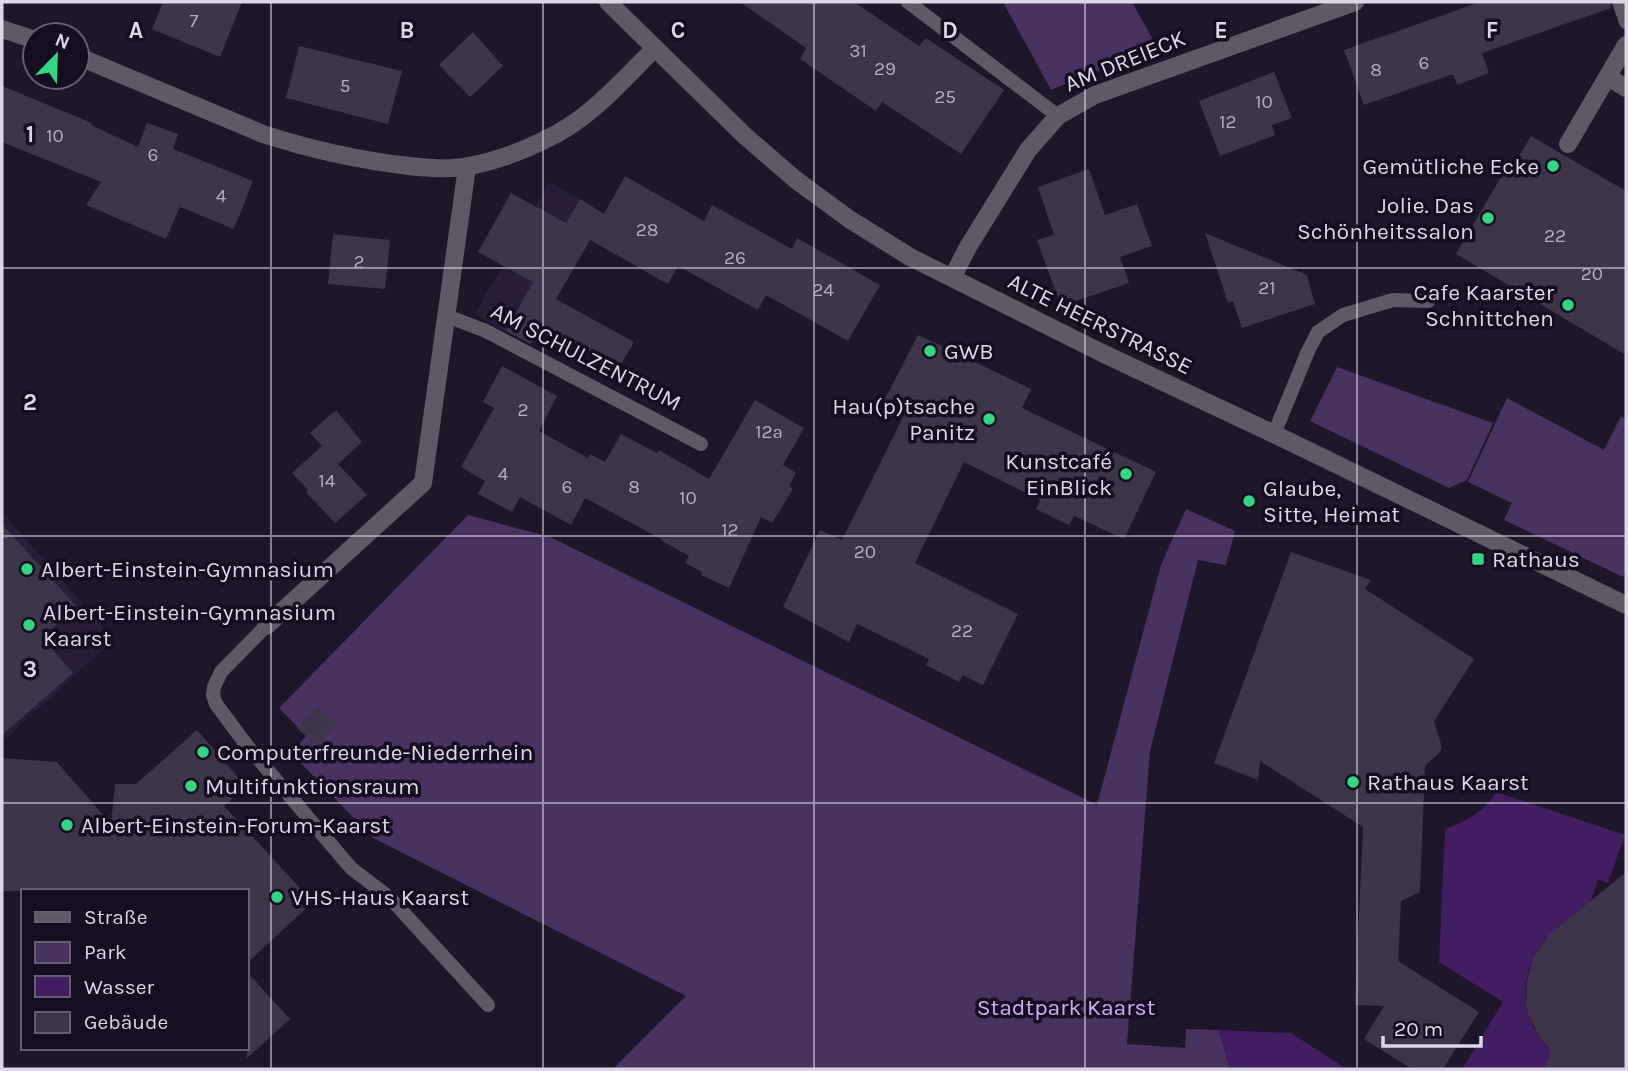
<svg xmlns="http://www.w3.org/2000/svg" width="1628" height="1071" viewBox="0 0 1628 1071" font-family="Karla,sans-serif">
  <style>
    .built { fill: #291d37 }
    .green { fill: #483260 }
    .water { fill: #411d61 }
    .building { fill: #3f354b }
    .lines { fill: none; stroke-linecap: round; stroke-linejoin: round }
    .service { stroke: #5e5964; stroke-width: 14 }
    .pedestrian { stroke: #5e5964; stroke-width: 18 }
    .minor { stroke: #5e5964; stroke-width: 18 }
    .grid { fill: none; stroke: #ddd7e5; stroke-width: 2; stroke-opacity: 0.55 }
    .poi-dot { fill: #30d883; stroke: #160d20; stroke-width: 2.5 }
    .labels { text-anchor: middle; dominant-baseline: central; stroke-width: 7; stroke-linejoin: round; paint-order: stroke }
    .number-label { font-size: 19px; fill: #b6aebe }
    .street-label { font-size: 23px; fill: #ddd7e5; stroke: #160d20 }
    .poi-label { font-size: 23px; fill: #ddd7e5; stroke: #160d20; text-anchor: start }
    .park-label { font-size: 23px; fill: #d0acfb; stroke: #160d20 }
    .grid-label { font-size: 23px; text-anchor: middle; font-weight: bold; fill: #ddd7e5; stroke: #160d20; stroke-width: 7; stroke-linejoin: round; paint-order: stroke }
  </style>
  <rect width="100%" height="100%" fill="#1f162a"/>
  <!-- built -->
  <path class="built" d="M549 182 580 199 506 332 475 314Z
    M2 512 114 639 2 742Z"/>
  <!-- green -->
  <path class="green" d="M1003 2H1132L1157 47 1051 90Z
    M1337 367 1493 423 1467 480 1449 488 1310 421Z
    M1507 398 1604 450 1621 416 1626 419V570L1623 577 1504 520 1512 503 1468 482Z
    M1186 509 1235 531 1226 565 1198 560 1150 751 1127 1044 1185 1048 1186 1029 1219 1030 1230 1069H613L686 996 373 838 291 753 306 736 279 708 468 515 550 537 1097 805 1161 565Z"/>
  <!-- water -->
  <path class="water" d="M1496 792 1625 835 1608 883 1598 880 1571 956 1563 924C1551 933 1541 943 1534 957 1519 986 1524 1029 1552 1049L1544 1069H1462L1503 1002 1439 962 1445 829C1466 821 1484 812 1496 792Z
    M1219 1030 1291 1033 1347 1069H1230Z"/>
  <!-- building -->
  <path class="building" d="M163 2H242L220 57 152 29Z
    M740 2H854L919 46 926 38 1004 90 961 154 882 102 876 111 822 74 800 59 806 48Z
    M1480 2H1610L1611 8 1482 53 1489 73 1457 85 1453 74 1364 105 1344 50Z
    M473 32 503 66 470 97 439 65Z
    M299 46 402 71 388 124 286 98Z
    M1274 72 1292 118 1272 125 1275 135 1220 156 1199 101Z
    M2 86 92 123 91 125 138 147 147 123 178 134 173 149 253 181 234 229 180 207 166 239 86 205 101 182 2 142Z
    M1531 136 1626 191V355L1456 254 1505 170 1509 173Z
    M1089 169 1105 215 1137 204 1152 246 1120 257 1129 283 1073 302 1058 298 1037 240 1054 235 1038 187Z
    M625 176 704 221 712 205 792 249 797 238 880 285 848 341 766 295 758 310 678 266 668 284 590 240 556 299 634 342 620 366 541 326 531 344 506 331 533 282 478 252 511 193 566 223 580 199 604 214Z
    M1205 233 1307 275 1315 304 1242 328 1233 301 1228 303Z
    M333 234 390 240 385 289 328 284Z
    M918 335 1031 389 1022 408 1156 472 1124 539 1074 516 1069 525 1052 517 1036 509 1040 500 964 462 915 563 1018 614 983 685 963 675 959 682 926 665 929 659 857 624 849 642 783 607 820 530 842 540 907 409 885 399Z
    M502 366 557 396 539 431 588 458 590 454 605 462 621 434 657 453 659 450 709 479 755 400 804 428 783 465 796 473 789 486 793 489 772 523 761 517 729 588 701 575 702 572 685 563 689 556 662 541 663 540 585 498 571 525 520 497 512 512 478 494 485 481 461 467 494 408 483 402Z
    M336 410 362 442 338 464 367 495 335 523 306 492 308 490 292 473 322 446 310 433Z
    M2 524 76 606 42 638 73 673 2 735Z
    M1291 552 1371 580 1365 589 1474 659 1434 721 1441 744V750L1437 755 1425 766 1420 892 1401 901 1398 961 1479 1012 1443 1069H1412L1364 1039 1384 1006 1355 1005 1363 827 1260 761 1258 780 1214 763Z
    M318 706 337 724 317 746 297 728Z
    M197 730 246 786 224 806 313 902 247 963V891H2V758L57 762 111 824 115 784H136Z
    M1626 872V1069H1544L1551 1050 1539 1036 1529 1016 1526 1006 1527 980 1533 958 1549 935Z
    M247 972 290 1019 247 1058Z"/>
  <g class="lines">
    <!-- service -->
    <path class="service" d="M908 2 1058 116
      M1619 2 1626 22
      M447 316 486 331 701 444
      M1274 434 1308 351 1318 332 1343 315 1393 300 1428 301
      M266 626 221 672 214 687 213 695 216 704 248 747 351 868 390 898 488 1005"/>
    <!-- pedestrian -->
    <path class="pedestrian" d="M1608 77 1626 88
      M1568 144 1626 45"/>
    <!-- minor -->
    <path class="minor" d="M608 2 745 136 796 180 849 219 910 257 1102 353 1274 434 1626 605
      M2 29 35 40
      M77 56 263 134C312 150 358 160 409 166 428 168 449 170 468 166 504 160 552 140 581 118 608 98 631 72 655 48
      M952 278 968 247 1028 150 1058 116 1095 95 1355 2
      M266 626 423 483 467 167"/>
  </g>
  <!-- grid -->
  <path class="grid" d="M271 2V1069M543 2V1069M814 2V1069M1085 2V1069M1357 2V1069M2 268H1626M2 536H1626M2 803H1626"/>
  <!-- markers -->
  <g class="poi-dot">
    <circle cx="1553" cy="166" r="7"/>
    <circle cx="1488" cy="218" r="7"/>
    <circle cx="1568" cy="305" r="7"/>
    <circle cx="930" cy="351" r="7"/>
    <circle cx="989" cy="419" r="7"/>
    <circle cx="1126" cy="474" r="7"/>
    <circle cx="1249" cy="501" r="7"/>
    <rect x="1471" y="552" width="14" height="14" rx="3.5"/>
    <circle cx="27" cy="569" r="7"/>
    <circle cx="29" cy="625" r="7"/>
    <circle cx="203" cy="752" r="7"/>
    <circle cx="1353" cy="782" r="7"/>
    <circle cx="191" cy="786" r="7"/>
    <circle cx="67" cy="825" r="7"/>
    <circle cx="277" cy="897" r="7"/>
  </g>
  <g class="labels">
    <!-- number labels -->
    <g class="number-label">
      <text x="194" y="21">7</text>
      <text x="858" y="51">31</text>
      <text x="1424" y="63">6</text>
      <text x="885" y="69">29</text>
      <text x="1376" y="70">8</text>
      <text x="345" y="86">5</text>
      <text x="945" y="97">25</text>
      <text x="1264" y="102">10</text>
      <text x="1228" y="122">12</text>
      <text x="55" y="136">10</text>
      <text x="153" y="155">6</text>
      <text x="221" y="196">4</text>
      <text x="647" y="230">28</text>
      <text x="1555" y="236">22</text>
      <text x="735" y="258">26</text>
      <text x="359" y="262">2</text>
      <text x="1592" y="274">20</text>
      <text x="1267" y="288">21</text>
      <text x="823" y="290">24</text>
      <text x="523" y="410">2</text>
      <text x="769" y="432">12a</text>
      <text x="503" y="474">4</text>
      <text x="327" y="481">14</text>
      <text x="567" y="487">6</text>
      <text x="634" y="487">8</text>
      <text x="688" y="498">10</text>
      <text x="730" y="530">12</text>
      <text x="865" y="552">20</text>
      <text x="962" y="631">22</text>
    </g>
    <!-- street labels -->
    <g class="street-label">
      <text transform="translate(1125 61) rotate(-22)">AM DREIECK</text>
      <text transform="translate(1100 324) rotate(26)">ALTE HEERSTRASSE</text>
      <text transform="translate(586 357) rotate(27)">AM SCHULZENTRUM</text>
    </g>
    <!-- poi labels -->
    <g class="poi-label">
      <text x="1539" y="166" text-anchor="end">Gemütliche Ecke</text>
      <text x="1474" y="205" text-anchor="end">Jolie. Das<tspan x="1474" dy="26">Schönheitssalon</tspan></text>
      <text x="1554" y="292" text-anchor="end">Cafe Kaarster<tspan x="1554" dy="26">Schnittchen</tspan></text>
      <text x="944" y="351">GWB</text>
      <text x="975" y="406" text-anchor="end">Hau(p)tsache<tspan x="975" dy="26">Panitz</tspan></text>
      <text x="1112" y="461" text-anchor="end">Kunstcafé<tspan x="1112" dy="26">EinBlick</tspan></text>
      <text x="1263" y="488">Glaube,<tspan x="1263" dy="26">Sitte, Heimat</tspan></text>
      <text x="1492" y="559">Rathaus</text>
      <text x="41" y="569">Albert-Einstein-Gymnasium</text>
      <text x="43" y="612">Albert-Einstein-Gymnasium<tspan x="43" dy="26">Kaarst</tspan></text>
      <text x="217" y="752">Computerfreunde-Niederrhein</text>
      <text x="1367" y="782">Rathaus Kaarst</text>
      <text x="205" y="786">Multifunktionsraum</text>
      <text x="81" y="825">Albert-Einstein-Forum-Kaarst</text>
      <text x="291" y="897">VHS-Haus Kaarst</text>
    </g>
    <!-- park labels -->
    <g class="park-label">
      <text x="1066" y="1007">Stadtpark Kaarst</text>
    </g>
  </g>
  <g class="grid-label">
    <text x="136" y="38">A</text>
    <text x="407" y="38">B</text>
    <text x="678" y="38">C</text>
    <text x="950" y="38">D</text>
    <text x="1221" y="38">E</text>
    <text x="1492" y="38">F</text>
    <text x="30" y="142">1</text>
    <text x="30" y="410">2</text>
    <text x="30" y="677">3</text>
  </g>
  <!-- border -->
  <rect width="1628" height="1071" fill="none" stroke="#ddd7e5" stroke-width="7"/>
  <!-- legend -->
  <rect x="21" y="889" width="228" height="161" fill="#160d20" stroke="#665e6f" stroke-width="2"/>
  <rect x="35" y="912" width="35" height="10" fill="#5e5964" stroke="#665e6f" stroke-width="2"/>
  <text x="84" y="924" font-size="21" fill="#ddd7e5">Straße</text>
  <rect x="35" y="942" width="35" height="21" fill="#483260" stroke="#665e6f" stroke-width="2"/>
  <text x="84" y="959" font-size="21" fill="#ddd7e5">Park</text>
  <rect x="35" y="976" width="35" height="21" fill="#411d61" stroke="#665e6f" stroke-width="2"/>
  <text x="84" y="994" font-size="21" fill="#ddd7e5">Wasser</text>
  <rect x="35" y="1012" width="35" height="21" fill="#3f354b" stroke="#665e6f" stroke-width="2"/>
  <text x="84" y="1029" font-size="21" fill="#ddd7e5">Gebäude</text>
  <!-- north arrow -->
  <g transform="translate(56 56) rotate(23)"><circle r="33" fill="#160d20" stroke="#665e6f" stroke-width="2"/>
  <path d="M0-5L12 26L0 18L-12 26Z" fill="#30d883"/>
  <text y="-10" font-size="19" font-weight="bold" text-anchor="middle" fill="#ddd7e5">N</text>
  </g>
  <!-- scale -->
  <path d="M1383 1036v10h98v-10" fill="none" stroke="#ddd7e5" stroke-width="3.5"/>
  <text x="1394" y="1036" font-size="21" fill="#ddd7e5" stroke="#160d20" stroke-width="5" paint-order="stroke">20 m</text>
</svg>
